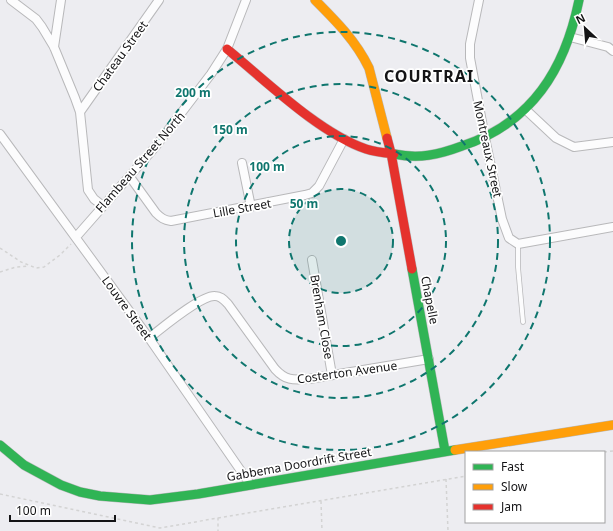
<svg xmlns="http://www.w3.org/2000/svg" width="613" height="531" viewBox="0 0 613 531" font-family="'Noto Sans',sans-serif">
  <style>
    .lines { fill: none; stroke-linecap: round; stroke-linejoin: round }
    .lane-casing { stroke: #b8b8ba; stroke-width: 5.5 }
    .street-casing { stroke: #b8b8ba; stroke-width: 10 }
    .fast-casing { stroke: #b8b8ba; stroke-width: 10 }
    .slow-casing { stroke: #b8b8ba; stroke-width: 10 }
    .jam-casing { stroke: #b8b8ba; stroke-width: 10 }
    .path { stroke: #d3d3d3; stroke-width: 1.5; stroke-dasharray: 3 3; stroke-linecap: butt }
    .lane { stroke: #fcfcfd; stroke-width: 4 }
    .street { stroke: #fcfcfd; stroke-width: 8 }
    .fast { stroke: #30b455; stroke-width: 9 }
    .slow { stroke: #ff9f0a; stroke-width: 9 }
    .jam { stroke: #e5322d; stroke-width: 9 }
    .ring { fill: none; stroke: #0f766e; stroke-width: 2; stroke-dasharray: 7 5 }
    .labels { text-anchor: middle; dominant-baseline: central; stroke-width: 3.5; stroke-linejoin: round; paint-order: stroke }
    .street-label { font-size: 12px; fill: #141416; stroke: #fff }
    .district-label { font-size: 16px; font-weight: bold; letter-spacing: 1px; fill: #141416; stroke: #fff }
    .centre { fill: #0f766e; stroke: #fff; stroke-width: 2 }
    .ring-label { font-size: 12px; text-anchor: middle; font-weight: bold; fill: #0f766e; stroke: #fff; stroke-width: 3.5; stroke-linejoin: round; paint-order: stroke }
  </style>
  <rect width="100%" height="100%" fill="#ededf1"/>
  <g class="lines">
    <!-- lane casing -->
    <g class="lane-casing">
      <path id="lane" d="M518 244V267L523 322"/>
    </g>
    <!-- street casing -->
    <g class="street-casing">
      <path id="street" d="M11 0 36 19 42 27 54 47 75 98 80 112 88 190 94 199 103 206
        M479 0 470 44V58L485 138 502 219 509 238 518 244 613 227
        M570 37 608 47 613 51
        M54 47 61 0
        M525 109 556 138 574 147 613 142
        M80 112 159 0
        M0 134 149 338 250 484
        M242 163 251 207
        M130 177 156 213C161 218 164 220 171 221L305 195 312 193 319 186 344 139
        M76 237 156 146 211 74 227 49 246 0
        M312 260 332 375
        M149 338C162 328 201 295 215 296 221 296 224 300 228 304L275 369C286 381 293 380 309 379L429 359"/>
    </g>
    <!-- fast casing -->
    <g class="fast-casing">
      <path id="fast" d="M394 154C419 159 438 155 462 146 532 123 565 69 579 0
        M412 269 445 451
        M0 445 24 465 61 485 80 492 100 496 150 500 198 494 455 450"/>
    </g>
    <!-- slow casing -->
    <g class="slow-casing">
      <path id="slow" d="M315 0C336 21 356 41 369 68L387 138
        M455 450 613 425"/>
    </g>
    <!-- jam casing -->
    <g class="jam-casing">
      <path id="jam" d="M227 49C266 81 319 133 366 149 375 152 385 153 394 154
        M387 138 391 153 412 269"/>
    </g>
    <!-- path -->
    <path class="path" d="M0 248 21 262 36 268 44 267 60 255 71 244
      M0 272 16 267 28 266
      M604 452 613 451
      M446 479 448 531
      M0 494 160 528 218 518V531
      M321 501 322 531
      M218 518 466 476"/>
    <!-- lane -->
    <use href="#lane" class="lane"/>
    <!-- street -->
    <use href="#street" class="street"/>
    <!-- fast -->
    <use href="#fast" class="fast"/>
    <!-- slow -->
    <use href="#slow" class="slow"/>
    <!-- jam -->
    <use href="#jam" class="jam"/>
  </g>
  <!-- distance rings -->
  <circle cx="341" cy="241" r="52" fill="#0f766e" fill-opacity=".12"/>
  <g class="ring">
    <circle cx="341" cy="241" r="52"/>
    <circle cx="341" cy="241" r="105"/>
    <circle cx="341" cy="241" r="157"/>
    <circle cx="341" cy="241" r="209"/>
  </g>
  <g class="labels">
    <!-- street labels -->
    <g class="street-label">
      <text transform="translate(120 56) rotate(-54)">Chateau Street</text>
      <text transform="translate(488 149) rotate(78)">Montreaux Street</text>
      <text transform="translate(140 162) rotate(-49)">Flambeau Street North</text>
      <text transform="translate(242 208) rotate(-10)">Lille Street</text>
      <text transform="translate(430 300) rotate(79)">Chapelle</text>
      <text transform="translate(127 308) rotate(54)">Louvre Street</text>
      <text transform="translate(322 317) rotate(80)">Brenham Close</text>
      <text transform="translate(347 372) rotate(-8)">Costerton Avenue</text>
      <text transform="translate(299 464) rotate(-10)">Gabbema Doordrift Street</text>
    </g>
    <!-- district labels -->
    <g class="district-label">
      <text x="429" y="76">COURTRAI</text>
    </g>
  </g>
  <circle cx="341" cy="241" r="6" class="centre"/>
  <g class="ring-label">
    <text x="193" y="97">200 m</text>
    <text x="230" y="134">150 m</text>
    <text x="267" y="171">100 m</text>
    <text x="304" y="208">50 m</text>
  </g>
  <!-- legend -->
  <rect x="465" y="451" width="140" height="72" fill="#ffffff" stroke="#a1a1a2"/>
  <rect x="473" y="464" width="20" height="6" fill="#30b455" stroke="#a1a1a2"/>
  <text x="501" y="471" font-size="12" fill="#141416">Fast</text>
  <rect x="473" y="484" width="20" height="6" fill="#ff9f0a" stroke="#a1a1a2"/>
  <text x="501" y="491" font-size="12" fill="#141416">Slow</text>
  <rect x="473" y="504" width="20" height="6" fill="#e5322d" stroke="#a1a1a2"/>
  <text x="501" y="511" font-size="12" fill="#141416">Jam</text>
  <!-- north arrow -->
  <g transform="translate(585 28) rotate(334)" stroke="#ffffff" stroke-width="3" paint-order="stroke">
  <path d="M0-3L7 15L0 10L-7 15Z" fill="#141416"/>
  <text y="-6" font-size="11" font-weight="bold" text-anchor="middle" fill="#141416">N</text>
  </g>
  <!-- scale -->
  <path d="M10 515v6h105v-6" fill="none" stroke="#141416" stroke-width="2"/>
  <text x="16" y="515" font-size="12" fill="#141416" stroke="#ffffff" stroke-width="3" paint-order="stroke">100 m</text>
</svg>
